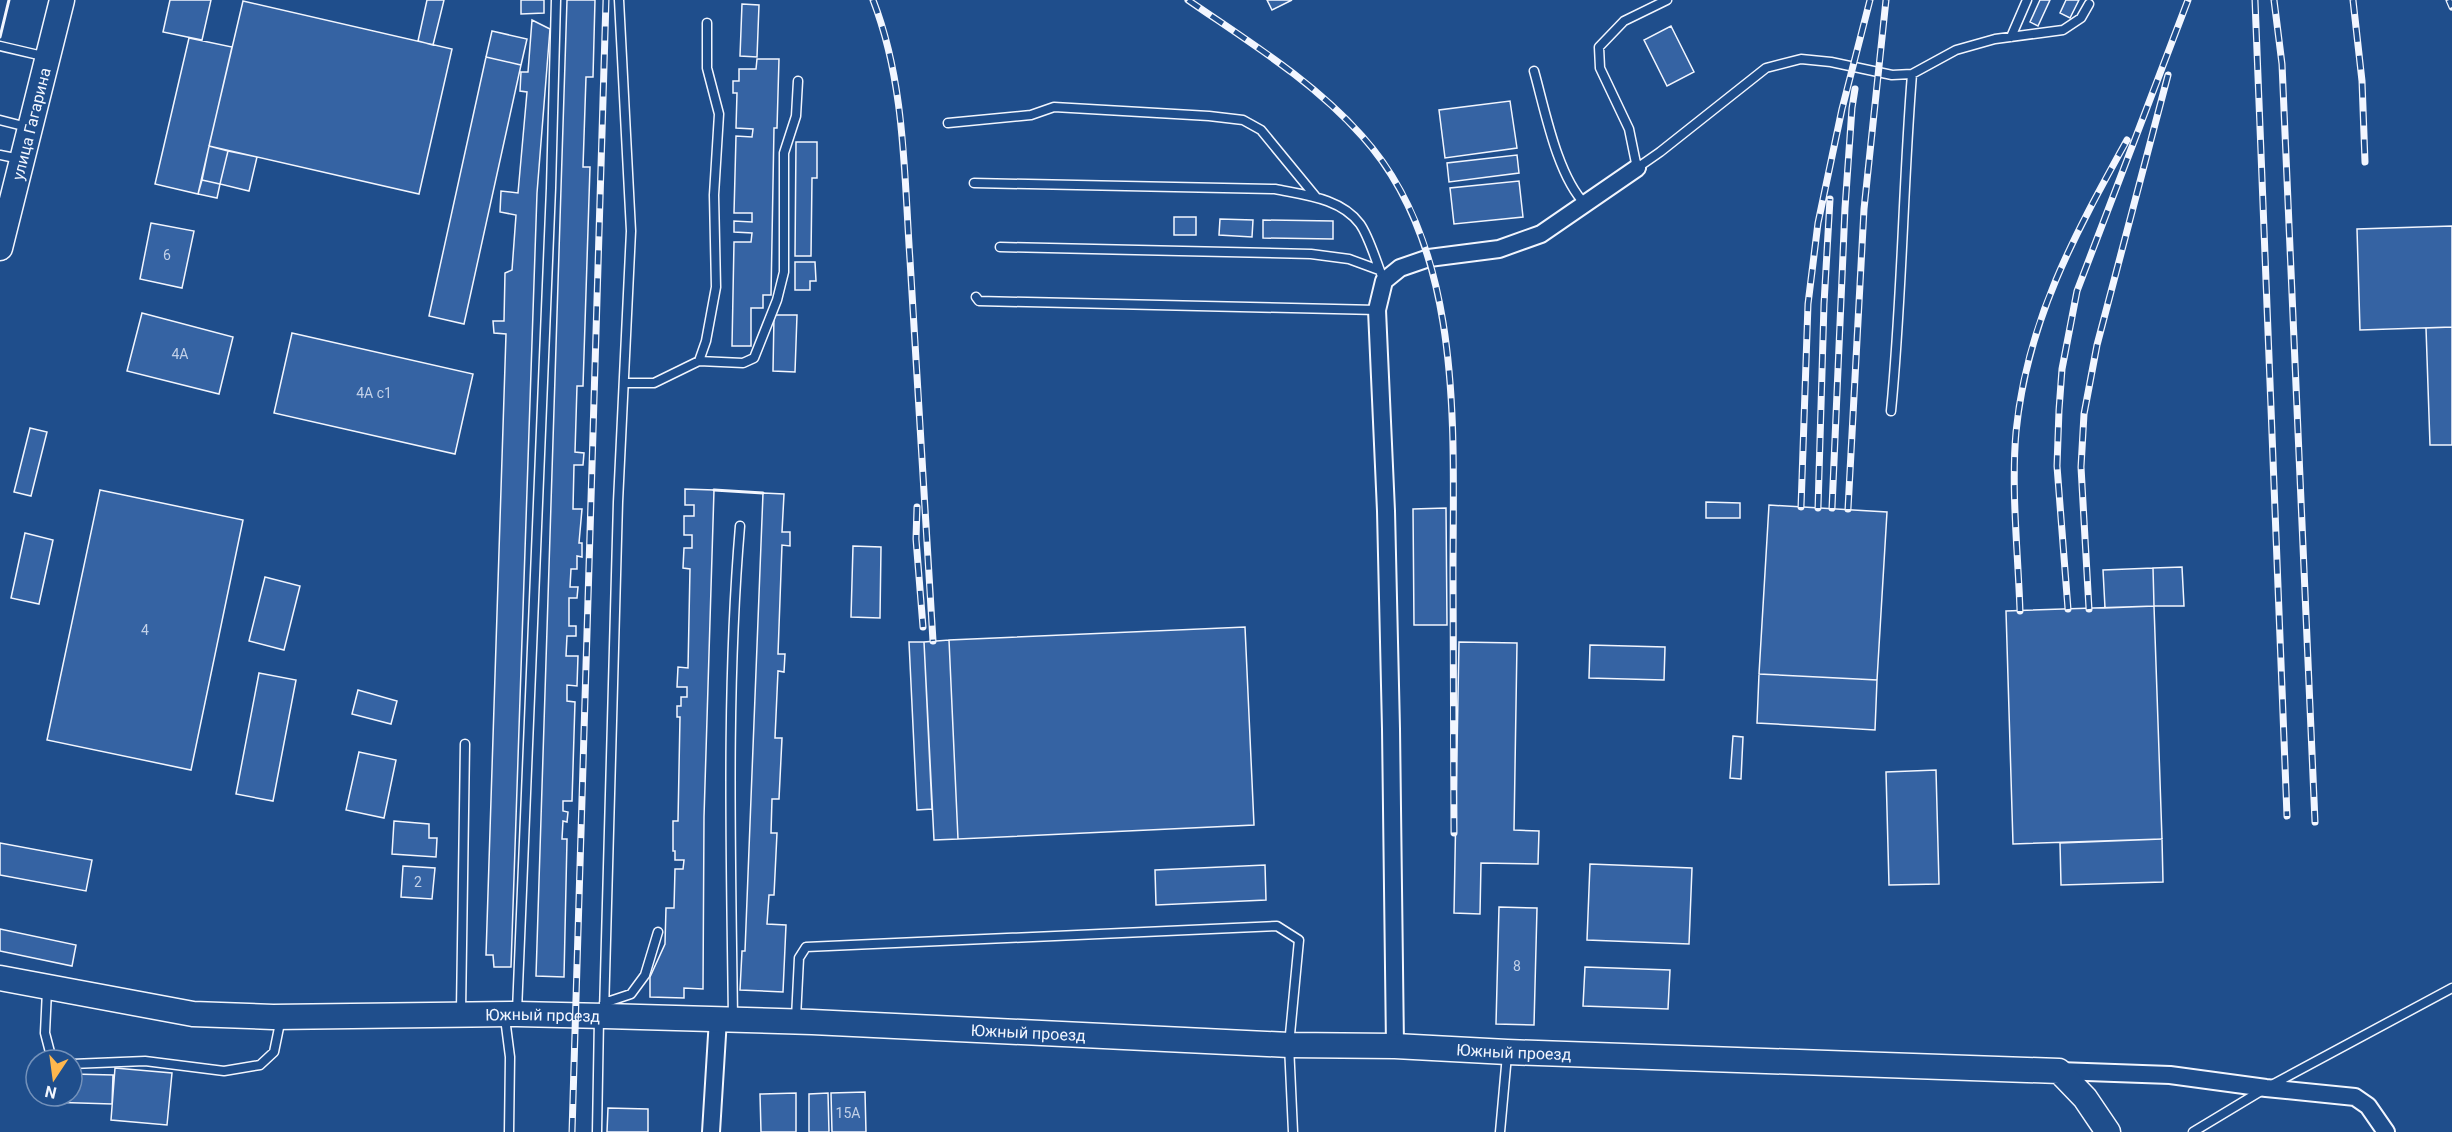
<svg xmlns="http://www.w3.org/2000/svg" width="2452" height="1132" viewBox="0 0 2452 1132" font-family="Roboto,sans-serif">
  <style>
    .building { fill: #3563a3; stroke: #f2f6ff; stroke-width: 1.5 }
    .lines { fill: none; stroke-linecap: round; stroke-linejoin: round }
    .lane-casing { stroke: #f2f6ff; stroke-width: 11 }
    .street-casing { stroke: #f2f6ff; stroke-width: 20 }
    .secondary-casing { stroke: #f2f6ff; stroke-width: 27 }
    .lane { stroke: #1f4e8c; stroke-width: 8 }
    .street { stroke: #1f4e8c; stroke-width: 16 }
    .secondary { stroke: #1f4e8c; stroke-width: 24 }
    .rail-casing { stroke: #f2f6ff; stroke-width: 7 }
    .rail { stroke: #1f4e8c; stroke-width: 4.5; stroke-dasharray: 14; stroke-linecap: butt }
    .wall { stroke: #f2f6ff; stroke-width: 3 }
    .labels { text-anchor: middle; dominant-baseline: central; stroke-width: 4.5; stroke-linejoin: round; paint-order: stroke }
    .number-label { font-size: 14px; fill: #c3d1e8 }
    .street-label { font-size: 16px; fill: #f2f6ff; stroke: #1f4e8c }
  </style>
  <rect width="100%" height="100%" fill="#1f4e8c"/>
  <!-- building -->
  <path class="building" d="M170 0H211L202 40 163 32Z
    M427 0H444L433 45 418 41Z
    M521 0H544V13L521 14Z
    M567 0H595L593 77H586L583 167H590L583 386H577L575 452 584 453 583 465H574L573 509H582L579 543H582V557L577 556V569H571L570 587H578L577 598H569V626H576V636H567L566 656H578L577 686 567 685V701L575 702 572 801H563V811L568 812 567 822 563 821 562 839H567L564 977 536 976Z
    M1267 0H1292L1272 10Z
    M2040 0H2050L2038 26 2030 22Z
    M2066 0H2079L2070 18 2060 13Z
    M243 1 452 49 419 194 209 146Z
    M742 4 759 5 757 57 740 56Z
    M532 20 550 29 537 193 511 967H494L493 955H486L506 334 494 333 493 321H504L505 273 512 270 516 215 500 212 501 191 518 193 527 92 520 91 521 72H528Z
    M1671 26 1694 72 1667 86 1644 40Z
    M492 31 527 39 521 65 486 57Z
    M189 38 232 47 198 194 155 184Z
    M486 57 521 65 464 324 429 316Z
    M757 59H779L777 128H774L771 295H763V308H751V346H732L734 242H751L752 233 734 232V221L752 222V213H734L736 136 752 137 753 129 736 128 737 93H733V81H739V69H756Z
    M1510 101 1517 148 1445 158 1439 110Z
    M796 142H817V178H812L811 256H795Z
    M209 146 228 151 220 184 202 180Z
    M228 151 257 157 249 191 220 184Z
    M1517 155 1519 173 1449 182 1447 163Z
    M202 180 220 184 217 198 198 194Z
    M1519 181 1523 217 1454 224 1450 188Z
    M1174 217H1196V235H1174Z
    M1220 219 1253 220 1252 237 1219 235Z
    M1263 220 1333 221V239L1263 238Z
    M151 223 194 231 182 288 140 279Z
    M2452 226V327L2360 330 2357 229Z
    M795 262H815L816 281H810V290H795Z
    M142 313 233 337 219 394 127 371Z
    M774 315H797L795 372 773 371Z
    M2452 327V445H2430L2426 328Z
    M292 333 473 374 455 454 274 413Z
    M30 428 47 432 31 496 14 492Z
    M685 489 714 490 704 817 703 989 684 988V998L650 997V977L665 944 666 908H674L675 869H683L684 860H675V851H673V821H678L680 717H677V706H681V697H687V687H677L678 667 688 668 690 569 683 568 684 548H692V535H684V516H694V505H685Z
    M100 490 243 520 191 770 47 740Z
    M763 493 784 494 782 532H790V546L782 545 778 654H785L784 672 778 671 775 738H782L779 799H772L771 833H777L774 895H769L767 924 786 925 783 992 740 990 742 951H745Z
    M1706 502 1740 503V518H1706Z
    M1769 505 1887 512 1877 680 1759 674Z
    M1446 508 1447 625H1414L1413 509Z
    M25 533 53 540 39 604 11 598Z
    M853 546 881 547 880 618 851 617Z
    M2182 567 2184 606H2154L2153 568Z
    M2153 568 2154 606 2105 608 2103 570Z
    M265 577 300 586 284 650 249 641Z
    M2154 606 2162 839 2013 844 2006 611Z
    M1245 627 1254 825 958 839 949 640Z
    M949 640 958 839 934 840 924 642Z
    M909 642H924L932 809 917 810Z
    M1459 642 1517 643 1514 830 1539 831 1538 864 1481 863 1480 914 1454 913Z
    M1590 645 1665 647 1664 680 1589 678Z
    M259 673 296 680 273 801 236 794Z
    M1759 674 1877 680 1875 730 1757 723Z
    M358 690 397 701 391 724 352 714Z
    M1733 736 1743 737 1741 779 1730 778Z
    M359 752 396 760 384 818 346 810Z
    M1936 770 1939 884 1889 885 1886 772Z
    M394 821 429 824V838H437L436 857 392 854Z
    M2162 839 2163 882 2061 885 2060 843Z
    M0 843 92 860 86 891 0 875Z
    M1590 864 1692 868 1689 944 1587 940Z
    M1265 865 1266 900 1156 905 1155 870Z
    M403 866 435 868 432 899 401 897Z
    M1499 907 1537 908 1534 1025 1496 1024Z
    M0 929 76 945 72 966 0 951Z
    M1585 967 1670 970 1668 1009 1583 1006Z
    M115 1068 172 1073 167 1125 111 1120Z
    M72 1074 113 1075 112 1104 48 1102V1096H72Z
    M865 1092 866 1132H832L831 1093Z
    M796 1093V1132H761L760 1094Z
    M828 1093 829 1132H809V1094Z
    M608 1108 648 1109V1132H607Z"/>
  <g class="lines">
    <!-- lane casing -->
    <g class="lane-casing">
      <path id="lane" d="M1667 0 1624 21 1599 47 1600 68 1629 129 1637 168 1660 152 1766 68 1801 59 1831 62 1892 75 1912 74 1956 50 1995 39 2063 30 2081 18 2089 4
        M2011 37 2027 0
        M0 46 47 57
        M1534 71C1545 110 1557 175 1585 204
        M0 120 27 127
        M948 123 1031 115 1054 107 1209 116 1243 120 1261 130 1316 197
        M0 155 20 159
        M974 183 1275 189C1304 195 1341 198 1360 224 1370 238 1377 265 1384 281
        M1000 247 1311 254 1349 259 1379 270
        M976 297 979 301 1377 310
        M699 361 743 363 754 358 777 300 784 272V153L796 116 798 81
        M624 383H654L699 361 706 341 716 287 714 195 719 114 707 68V23
        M1891 411C1902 299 1903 186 1912 74
        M47 990 45 1033 51 1056 59 1060
        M604 1003 631 994 645 975 658 932
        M461 1011 465 744
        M517 1011 551 188 556 0
        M604 1013 618 502 631 231 619 0
        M505 1018 510 1057 509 1132
        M796 1018 799 958 806 947 1277 926 1299 940 1289 1045 1293 1132
        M733 1019C731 855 726 690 740 526
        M72 1064 145 1061 224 1071 260 1065 274 1052 281 1018
        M597 1132 599 1018
        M1500 1132 1507 1055
        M2193 1132 2266 1088 2452 988"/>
    </g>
    <!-- street casing -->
    <g class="street-casing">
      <path id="street" d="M1395 1046 1391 729 1386 511 1377 310 1384 281 1400 268 1429 258 1499 249 1541 234 1637 168
        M2059 1071 2170 1075 2266 1088 2355 1097 2368 1106 2386 1132
        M711 1132 718 1019"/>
    </g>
    <!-- secondary casing -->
    <g class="secondary-casing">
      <g id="secondary">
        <path id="s1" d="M0 248 62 0"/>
        <path id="s2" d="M0 978 193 1014 273 1017 517 1014 605 1016 812 1022 1289 1045 1395 1046 1507 1052 2059 1071 2085 1098 2108 1132"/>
      </g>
    </g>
    <!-- lane -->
    <use href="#lane" class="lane"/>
    <!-- street -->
    <use href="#street" class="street"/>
    <!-- secondary -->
    <use href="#secondary" class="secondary"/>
    <!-- rail casing -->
    <g class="rail-casing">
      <path id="rail" d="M873 0C905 82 904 173 910 260 918 387 925 514 933 641
        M1188 0C1249 42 1313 81 1362 136 1465 250 1453 430 1453 574 1453 660 1453 746 1454 833
        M2255 0 2287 816
        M2274 0 2282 64 2315 822
        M2353 0 2362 81 2365 162
        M2449 0 2452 7
        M917 507 916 539 923 627
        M1801 507 1808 304 1818 223 1842 109 1870 0
        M1818 508 1824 304 1830 199
        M1832 508 1845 208 1852 108 1855 89
        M1848 509 1864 209 1886 0
        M2068 609 2057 466 2059 410 2062 369 2077 291 2188 0
        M2089 609 2081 467 2084 414 2097 345 2168 75
        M2020 611C2018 552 2011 491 2016 432 2027 321 2074 236 2127 140
        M572 1132 606 0"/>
    </g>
    <!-- rail -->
    <use href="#rail" class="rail"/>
    <!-- wall -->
    <path class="wall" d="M0 37 9 0
      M714 490 763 493"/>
  </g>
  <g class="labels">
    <!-- number labels -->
    <g class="number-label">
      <text x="167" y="255">6</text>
      <text x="180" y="354">4А</text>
      <text x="374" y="393">4А с1</text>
      <text x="145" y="630">4</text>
      <text x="418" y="882">2</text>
      <text x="1517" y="966">8</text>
      <text x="848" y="1113">15А</text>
    </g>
    <!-- street labels -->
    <g class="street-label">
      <text stroke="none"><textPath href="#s1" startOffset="128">улица Гагарина</textPath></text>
      <text stroke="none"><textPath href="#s2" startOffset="546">Южный проезд</textPath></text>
      <text stroke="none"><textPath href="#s2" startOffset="1032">Южный проезд</textPath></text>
      <text stroke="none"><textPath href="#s2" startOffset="1518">Южный проезд</textPath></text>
    </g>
  </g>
  <!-- north arrow -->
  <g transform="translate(54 1078) rotate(193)"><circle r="28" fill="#1f4e8c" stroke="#7391ba" stroke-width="1.5"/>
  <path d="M0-4.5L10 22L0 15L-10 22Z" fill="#ffb74d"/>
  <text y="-9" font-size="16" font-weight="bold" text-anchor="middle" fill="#f2f6ff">N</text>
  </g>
</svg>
